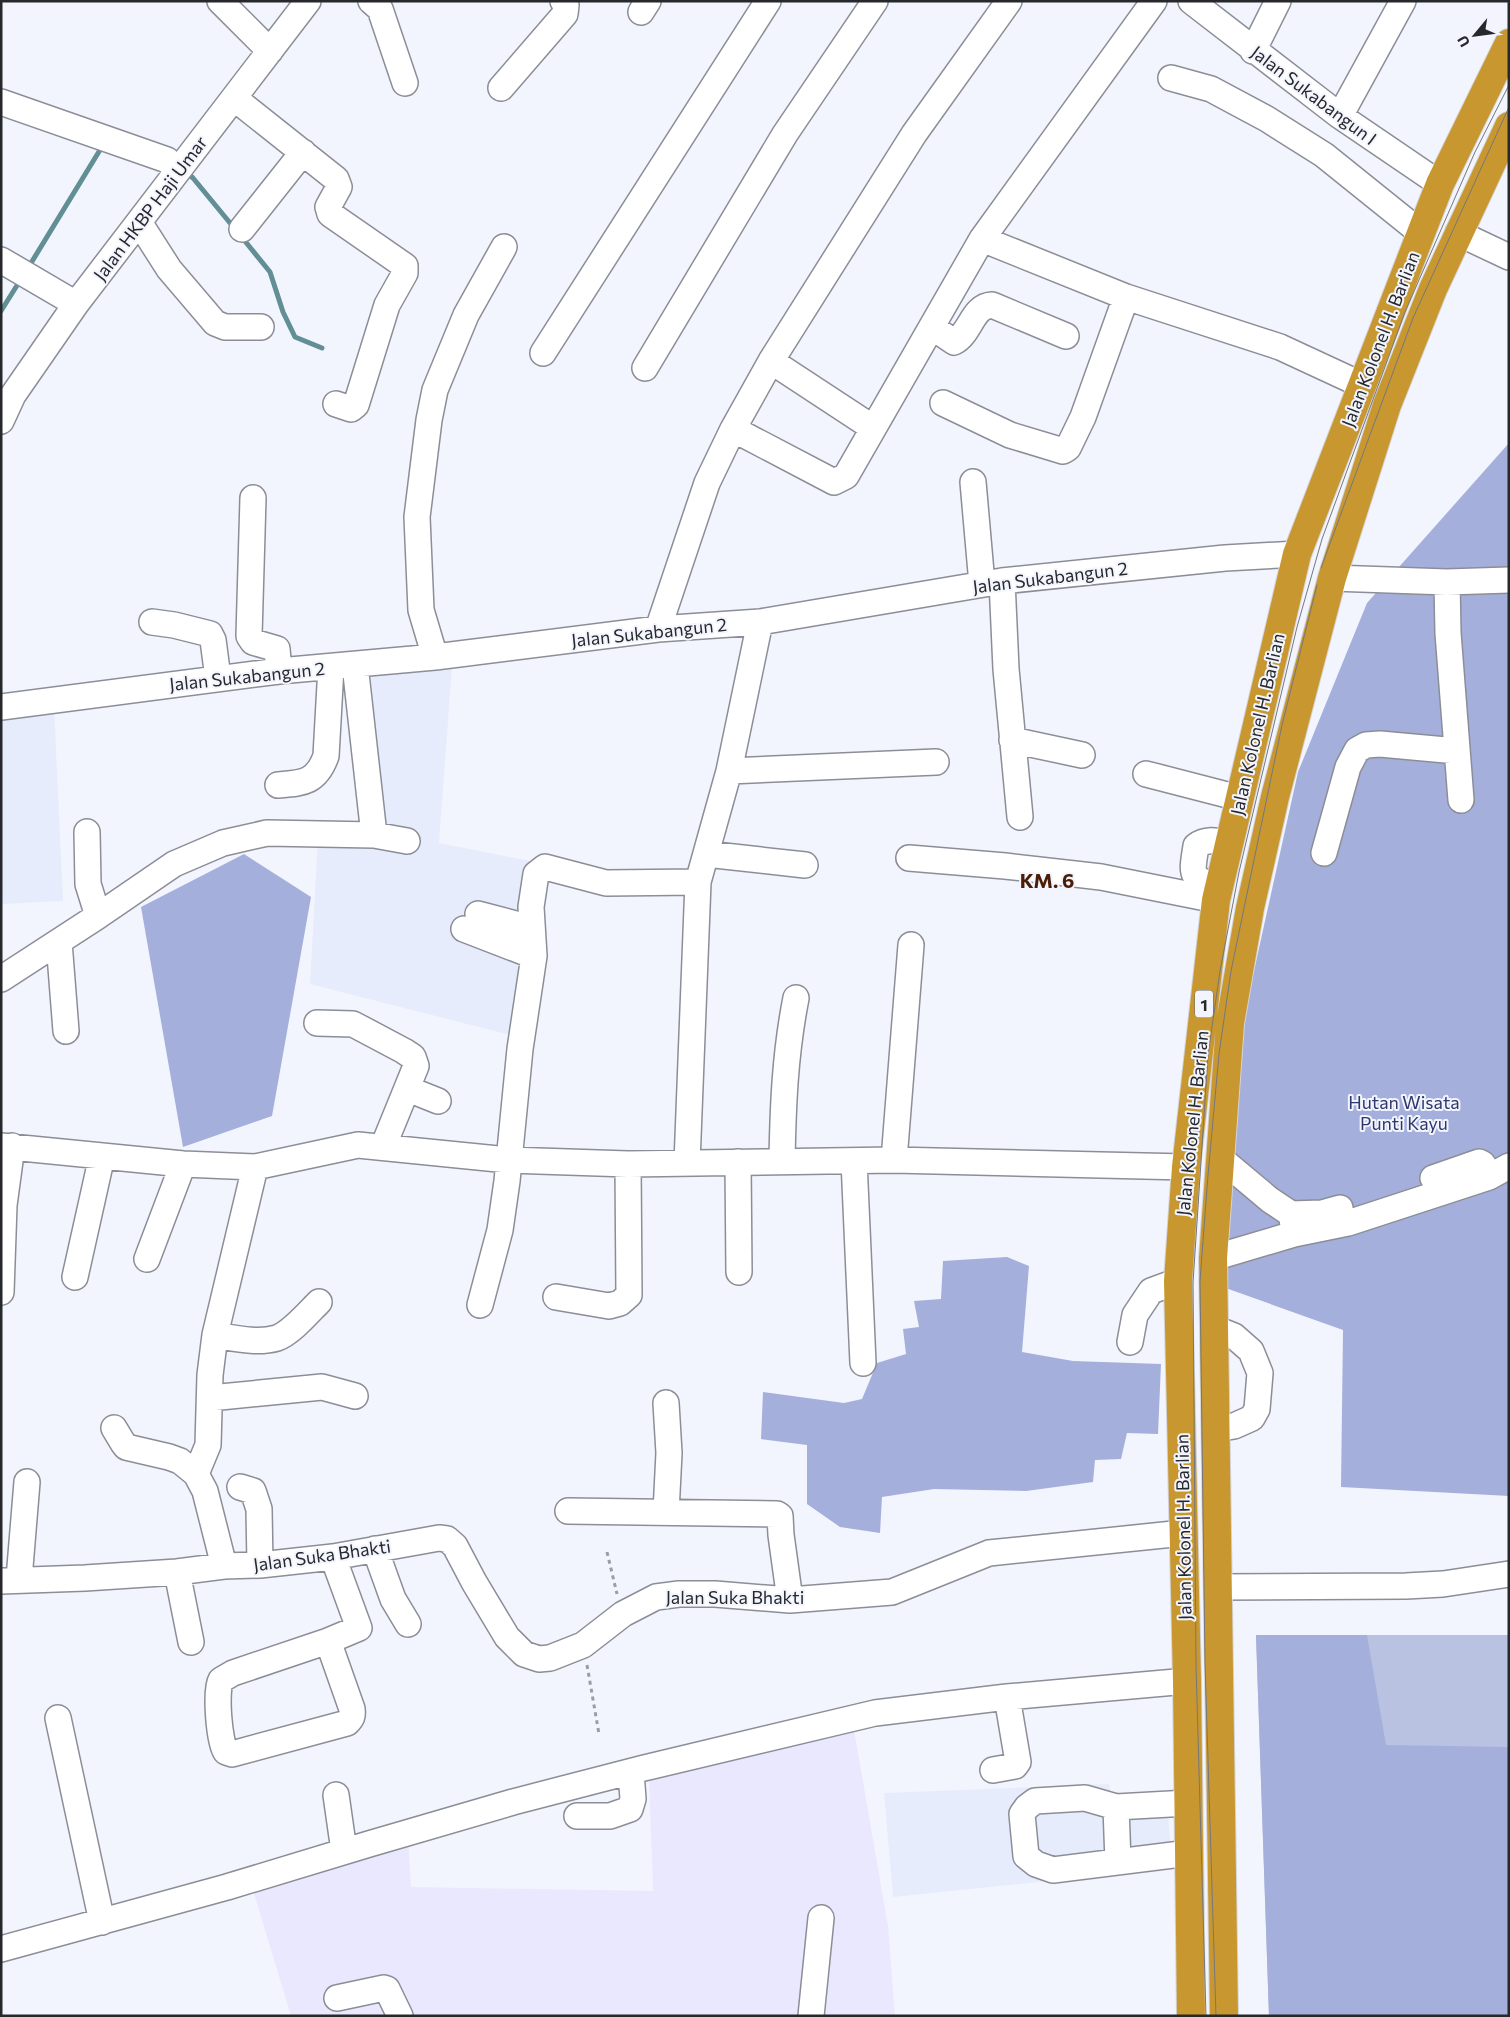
<svg xmlns="http://www.w3.org/2000/svg" width="1510" height="2017" viewBox="0 0 1510 2017" font-family="Commissioner,sans-serif">
  <style>
    .built { fill: #e7ecfd }
    .medical { fill: #eae8fe }
    .green { fill: #bac2e2 }
    .forest { fill: #a5afdc }
    .lines { fill: none; stroke-linecap: round; stroke-linejoin: round }
    .stream { stroke: #628f95; stroke-width: 5 }
    .minor-casing { stroke: #8b8e97; stroke-width: 28 }
    .highway-casing { stroke: #d4d4d5; stroke-width: 30 }
    .path { stroke: #9b9da3; stroke-width: 3; stroke-dasharray: 4 4; stroke-linecap: butt }
    .minor { stroke: #fff; stroke-width: 25 }
    .highway { stroke: #c8972f; stroke-width: 28 }
    .tram { stroke: #75777c; stroke-width: 1 }
    .labels { text-anchor: middle; dominant-baseline: central; stroke-width: 4; stroke-linejoin: round; paint-order: stroke }
    .shield { fill: #f2f5fd; stroke: #64666b; stroke-width: 1 }
    .shield-label { font-size: 16px; font-weight: bold; fill: #27282c }
    .street-label { font-size: 18px; fill: #27282c; stroke: #f2f5fd }
    .park-label { font-size: 18px; fill: #2e366d; stroke: #f2f5fd }
    .quarter-label { font-size: 20px; font-weight: bold; fill: #4c1d05; stroke: #f2f5fd }
  </style>
  <rect width="100%" height="100%" fill="#f2f5fd"/>
  <!-- built -->
  <path class="built" d="M452 666 439 843 535 862 514 1036 310 984 318 838 380 843 367 676Z
    M54 706 63 901 1 904V712Z
    M1109 1784 1112 1798 1167 1797 1172 1868 893 1897 884 1793Z"/>
  <!-- medical -->
  <path class="medical" d="M854 1730 888 1926 895 2016H291L252 1887 408 1840 411 1887 653 1891 649 1776Z"/>
  <!-- green -->
  <path class="green" d="M1256 1635H1509V2016H1269Z"/>
  <!-- forest -->
  <path class="forest" d="M1509 443V1496L1341 1487 1343 1330 1206 1281 1234 1061 1298 772 1367 603Z
    M244 854 311 897 272 1116 183 1147 141 907Z
    M1007 1257 1029 1266 1022 1352 1073 1361 1161 1364 1158 1434 1127 1433 1121 1459 1095 1460 1093 1482 1026 1491 934 1489 882 1497 880 1533 840 1527 807 1504V1445L761 1439 763 1392 844 1403 862 1399 877 1363 906 1354 903 1329 919 1327 914 1301 941 1299 943 1261Z
    M1256 1635H1367L1386 1745 1509 1747V2016H1269Z"/>
  <g class="lines">
    <!-- stream -->
    <path class="stream" d="M185 171 193 178 235 229
      M240 235 270 272 283 312 295 337 322 348
      M28 268 103 145
      M1 311 21 279"/>
    <!-- minor casing -->
    <g class="minor-casing">
      <path id="minor" d="M220 1 270 51
        M371 1 380 9 405 83
        M1191 1 1340 116 1440 184
        M641 12 648 1
        M1253 51 1278 1
        M1171 78 1211 89 1267 119 1324 155 1421 233
        M501 88 565 14 566 5 563 1
        M234 98 336 179 339 187 328 207 330 214 405 266V273L387 305 356 405 351 409 336 404
        M1 102 167 160 178 170
        M1340 116 1403 1
        M139 222 169 269 215 323 225 327H261
        M242 229 303 152
        M1458 233 1509 257
        M982 239 1126 297 1280 347 1362 385
        M1 260 76 304
        M932 327 954 342C971 333 972 306 992 305L1066 336
        M543 353 768 1
        M771 361 873 428
        M645 368 785 134 875 1
        M943 403 1010 435 1063 451 1068 448 1083 417 1126 297
        M1 421 13 395 76 304 308 1
        M733 429 834 482 846 476 982 239 1154 1
        M973 482 982 584
        M253 498 249 636 253 642 277 649 279 671
        M1332 578 1447 582 1509 580
        M1002 581 1006 669 1020 817
        M1447 582 1448 633 1461 800
        M152 622 174 625 210 634 213 640 218 678
        M658 629 707 483 733 429 771 361 914 134 1009 1
        M435 657 421 610 417 517 429 420 435 390 466 315 504 247
        M355 665 374 835
        M1 707 279 671 435 657 658 629 760 622 1002 581 1225 558 1297 554
        M1012 740 1082 755
        M729 771 936 762
        M1146 774 1239 798
        M278 785C303 783 316 783 326 756L331 667
        M87 832 88 884 98 916
        M1324 853 1348 767 1357 750 1366 745 1380 744 1457 751
        M706 854 805 865
        M909 858 1005 866 1101 877 1216 900
        M1220 885C1188 881 1192 873 1196 846 1206 838 1218 841 1229 843
        M478 914 531 928
        M464 929 534 956
        M59 942 66 1031
        M1 979 98 916 174 864 223 843 267 833 374 835 407 841
        M317 1023 353 1024 404 1051 413 1057 416 1066 383 1147
        M408 1089 438 1101
        M1 1146 183 1164 255 1167 358 1145 508 1160 628 1164 894 1160 1186 1167
        M1220 1158 1270 1200 1291 1214 1294 1230
        M894 1160 911 945
        M782 1161C783 1105 785 1054 796 998
        M854 1161 863 1363
        M738 1162 739 1272
        M687 1163 698 882 729 771 760 622
        M1433 1178 1479 1162 1483 1164 1489 1177
        M1291 1214 1322 1213 1340 1208
        M1213 1258 1294 1234 1348 1223 1489 1177 1509 1166
        M147 1259 183 1164
        M75 1277 102 1156
        M1 1292 4 1205 12 1146
        M556 1297 609 1306 620 1303 629 1295 628 1164
        M480 1305 500 1230 507 1181 520 1049 534 956 531 907 536 874 545 867 606 883 698 882
        M1214 1328 1234 1336 1251 1351 1260 1373 1257 1409 1252 1418 1234 1426 1216 1429
        M215 1335C234 1338 257 1344 277 1338 291 1333 308 1313 319 1302
        M1130 1342 1135 1315 1151 1291 1178 1281
        M210 1398 322 1387 355 1396
        M666 1403 669 1453 666 1512
        M114 1428 123 1443 126 1447 169 1457 180 1461 196 1474
        M240 1487 253 1491 259 1509 260 1565
        M568 1511 777 1514 780 1516 781 1535 790 1600
        M375 1549 393 1599 408 1624
        M224 1566 205 1491 196 1474 208 1445 210 1375 215 1335 255 1167
        M177 1572 191 1642
        M19 1579 27 1482
        M1 1581 85 1578 177 1572 224 1566 260 1565 333 1557 439 1538 447 1539 455 1546 474 1582 507 1637 524 1654 539 1659 550 1658 583 1645 623 1614 656 1597 679 1594H715L790 1600 892 1592 989 1553 1183 1533
        M1219 1587 1406 1586 1443 1584 1509 1574
        M328 1641 352 1709C353 1716 352 1718 347 1723L232 1754 226 1752C219 1742 215 1690 221 1680L233 1673 328 1641 359 1628 333 1557
        M58 1718 102 1922
        M993 1770 1015 1766 1018 1762 1007 1697
        M336 1795 344 1851
        M1188 1803 1116 1807 1085 1798 1035 1801 1027 1807 1022 1814 1026 1856 1036 1864 1053 1870 1189 1853
        M1116 1807 1118 1862
        M577 1816H610L630 1809 633 1799 631 1772
        M1 1949 227 1887 369 1844 513 1802 644 1768 875 1713 1007 1697 1187 1681
        M337 1998 384 1988 387 1989 400 2016
        M811 2016 821 1918"/>
    </g>
    <!-- highway casing -->
    <g class="highway-casing">
      <path id="highway" d="M1191 2016 1187 1681 1178 1281 1186 1167 1216 900 1297 554 1440 184 1509 43
        M1224 2016 1213 1258 1230 1023 1250 908 1275 797 1332 578 1387 405 1433 289 1509 126"/>
    </g>
    <!-- path -->
    <path class="path" d="M607 1552 617 1594
      M587 1665 599 1734"/>
    <!-- minor -->
    <use href="#minor" class="minor"/>
    <!-- highway -->
    <use href="#highway" class="highway"/>
    <!-- tram -->
    <path class="tram" d="M1321 568 1413 318 1509 107
      M1206 2016 1196 1666 1193 1283 1208 1055 1220 971 1239 872 1297 627 1322 539 1405 312 1475 152 1509 85
      M1216 2016 1205 1663 1200 1281 1208 1175 1219 1054 1231 971 1282 725 1317 585"/>
  </g>
  <g class="labels">
    <!-- shield labels -->
    <rect class="shield" x="1195" y="990.5" width="18" height="27" rx="4"/>
    <g class="shield-label">
      <text x="1204" y="1004">1</text>
    </g>
    <!-- street labels -->
    <g class="street-label">
      <text transform="translate(1314 95) rotate(37)">Jalan Sukabangun I</text>
      <text transform="translate(150 208) rotate(-53)">Jalan HKBP Haji Umar</text>
      <text transform="translate(1380 339) rotate(-69)">Jalan Kolonel H. Barlian</text>
      <text transform="translate(1050 577) rotate(-7)">Jalan Sukabangun 2</text>
      <text transform="translate(649 632) rotate(-6)">Jalan Sukabangun 2</text>
      <text transform="translate(247 676) rotate(-6)">Jalan Sukabangun 2</text>
      <text transform="translate(1257 724) rotate(-77)">Jalan Kolonel H. Barlian</text>
      <text transform="translate(1192 1123) rotate(-84)">Jalan Kolonel H. Barlian</text>
      <text transform="translate(1183 1527) rotate(-91)">Jalan Kolonel H. Barlian</text>
      <text transform="translate(322 1555) rotate(-8)">Jalan Suka Bhakti</text>
      <text x="735" y="1597">Jalan Suka Bhakti</text>
    </g>
    <!-- park labels -->
    <g class="park-label">
      <text x="1404" y="1102">Hutan Wisata<tspan x="1404" dy="21">Punti Kayu</tspan></text>
    </g>
    <!-- quarter labels -->
    <g class="quarter-label">
      <text x="1047" y="880">KM. 6</text>
    </g>
  </g>
  <!-- border -->
  <rect width="1510" height="2017" fill="none" stroke="#27282c" stroke-width="5"/>
  <!-- north arrow -->
  <g transform="translate(1475 35) rotate(241)" stroke="#f2f5fd" stroke-width="4" paint-order="stroke">
  <path d="M0-4L9 19L0 12L-9 19Z" fill="#27282c"/>
  <text y="-8" font-size="14" font-weight="bold" text-anchor="middle" fill="#27282c">U</text>
  </g>
</svg>
